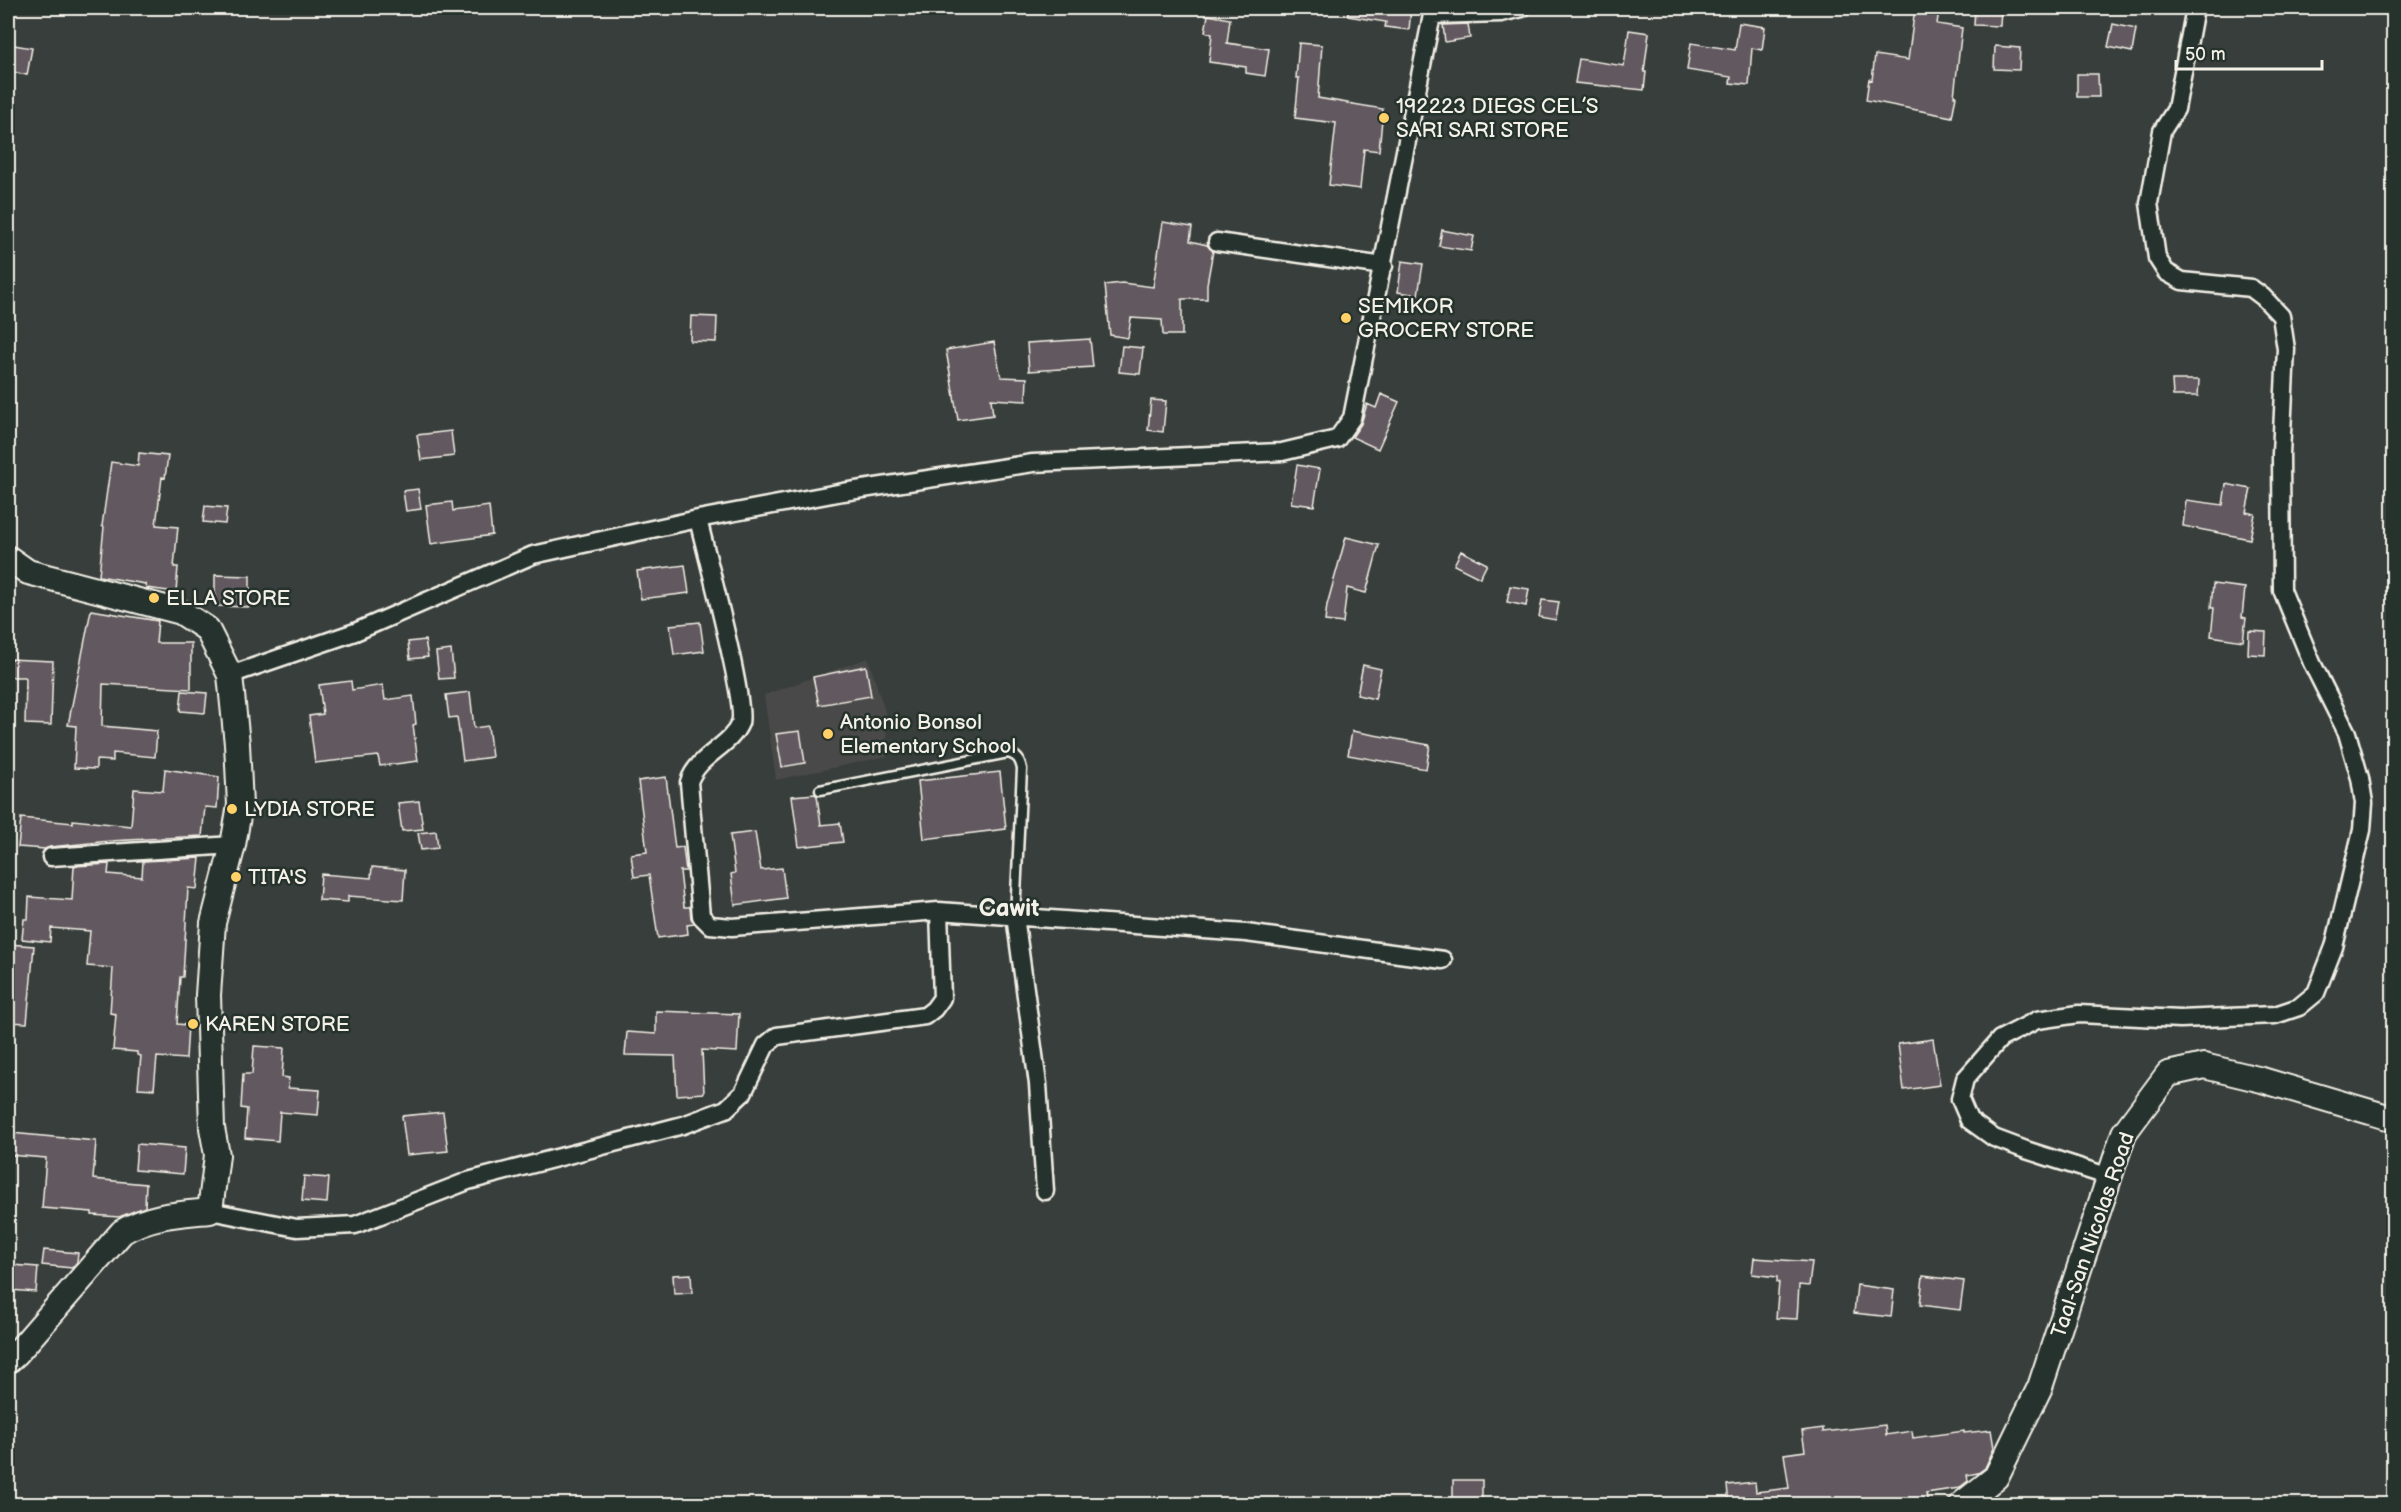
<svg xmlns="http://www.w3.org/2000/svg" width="2401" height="1512" viewBox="0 0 2401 1512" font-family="'Balsamiq Sans',sans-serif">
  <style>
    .built { fill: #484949 }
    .building { fill: #62595f; stroke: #f4f1e8; stroke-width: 1.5 }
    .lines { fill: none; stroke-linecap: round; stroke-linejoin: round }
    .lane-casing { stroke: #f4f1e8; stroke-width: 13 }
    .street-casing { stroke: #f4f1e8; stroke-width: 21 }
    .secondary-casing { stroke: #f4f1e8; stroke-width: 28 }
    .lane { stroke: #26332d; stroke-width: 8 }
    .street { stroke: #26332d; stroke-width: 16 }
    .secondary { stroke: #26332d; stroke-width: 24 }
    .poi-dot { fill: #ffd166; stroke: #26332d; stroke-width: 2 }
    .labels { text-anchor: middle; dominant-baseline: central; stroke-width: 5; stroke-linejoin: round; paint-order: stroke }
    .poi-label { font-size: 21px; fill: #f4f1e8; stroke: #26332d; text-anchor: start }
    .street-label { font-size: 21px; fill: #f4f1e8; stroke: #26332d }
    .quarter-label { font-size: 24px; font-weight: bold; fill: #f4f1e8; stroke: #26332d }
  </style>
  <rect width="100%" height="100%" fill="#383e3c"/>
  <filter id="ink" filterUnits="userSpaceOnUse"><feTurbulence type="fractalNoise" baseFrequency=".0167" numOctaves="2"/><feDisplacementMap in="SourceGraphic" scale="12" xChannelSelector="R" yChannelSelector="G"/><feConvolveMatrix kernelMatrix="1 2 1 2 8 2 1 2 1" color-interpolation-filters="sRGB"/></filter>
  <g filter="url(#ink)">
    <!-- built -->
    <path class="built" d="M868 658 885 712 888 756 776 780 764 695Z"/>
    <!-- building -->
    <path class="building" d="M1348 8H1411L1409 30 1385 27 1386 22 1348 16Z
      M1915 8 1939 10 1937 24 1962 28 1954 96H1956L1952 117 1866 100 1869 79 1872 80 1875 55 1908 60Z
      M1975 8H2001L2000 26 1974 25Z
      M1208 15 1230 19 1227 43 1269 49 1265 76 1246 73V67L1209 62 1212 34 1205 32Z
      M1739 23 1765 27 1762 50 1752 48 1749 85 1730 83 1731 77 1687 70 1691 43 1735 50Z
      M1468 24 1470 38 1445 42 1443 25Z
      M2113 24 2136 29 2132 52 2108 47Z
      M1629 30 1649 33 1644 72H1646L1644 90 1575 83 1579 59 1624 66Z
      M1299 43 1322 45 1318 98 1383 109 1379 151 1364 149 1360 189 1329 185 1336 123 1295 118 1299 78H1296Z
      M8 44 32 48 27 75 8 71Z
      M1995 46 2020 48 2019 70 1994 69Z
      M2077 74H2098L2099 97H2077Z
      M1163 222 1192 227 1190 241 1207 245 1213 251 1207 284V299H1182V335H1163L1162 320 1131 318 1128 338 1110 335 1105 285 1122 283 1153 287Z
      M1442 230 1474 236 1471 251 1439 246Z
      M1402 261 1423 264 1418 295 1398 292Z
      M691 316 717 317 716 342 690 341Z
      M1090 339 1093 367 1029 371 1027 343Z
      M994 342 1001 377 1027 378 1026 401 991 399 993 415 958 420 946 350Z
      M1122 346 1143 348 1140 374 1119 372Z
      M2172 380H2199L2198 396H2173Z
      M1381 394 1399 402 1378 449 1352 437 1361 424 1367 404 1376 408Z
      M1151 400 1166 401 1163 432 1148 430Z
      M451 431 454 456 421 460 417 435Z
      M139 453 168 456 165 478 162 477 156 525 178 527 174 567H178L176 592 146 588 145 584 99 576 104 527 102 526 111 462 138 466Z
      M1297 465 1320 469 1314 506 1291 503Z
      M2226 484 2251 489 2246 512 2255 514 2250 539 2183 526 2186 500 2223 505Z
      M418 489 421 509 406 511 403 491Z
      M452 502 453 511 489 506 492 535 431 544 426 505Z
      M205 506 227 508 225 524 203 522Z
      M1346 537 1379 545 1366 593 1347 588 1343 623 1325 621 1327 605Z
      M1461 551 1487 564 1480 578 1454 565Z
      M685 565 689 593 641 599 637 571Z
      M215 575 250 576V607L215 606Z
      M2213 584 2245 588 2242 617 2246 618 2243 641 2211 636 2214 608H2211Z
      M1510 586 1529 589 1526 606 1507 602Z
      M1542 600 1559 602 1556 620 1539 617Z
      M91 610 158 621 156 643H191V689L103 684 102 726 157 731 155 757 113 753V761L96 760V769L74 768 76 726 68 725Z
      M700 622 704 651 674 655 670 625Z
      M2249 631 2266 632 2265 655 2248 654Z
      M425 640 428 657 410 659 408 642Z
      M451 650 454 678 439 679 436 652Z
      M8 659 53 661 51 725 25 724 26 678 25 677H8Z
      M1363 665 1381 669 1375 699 1357 695Z
      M866 666 871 696 819 705 813 677Z
      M351 681 352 690 383 685 385 700 413 696 416 724 413 725 418 761 380 766 378 756 315 763 309 716 323 714 319 685Z
      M182 691 207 693 205 713 180 711Z
      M470 692 474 728 488 726 492 757 463 761 457 717 449 718 446 695Z
      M800 731 805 763 782 767 776 734Z
      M1352 731 1430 745 1426 769 1348 755Z
      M165 769 219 777 217 808 205 807 202 836 110 841 50 847 45 849 18 847 21 818 73 823V820L131 826 134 789 163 791Z
      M1000 772 1006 829 924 839 918 781Z
      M666 777 675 848 683 847 686 871H680L684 907H690L691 918 695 924 687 925 688 934 658 938 649 875 634 877 631 854 647 852 638 781Z
      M815 794 817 796 821 825 840 823 843 842 799 847 792 796Z
      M419 801 423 829 402 831 398 803Z
      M436 831 438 848 421 850 418 833Z
      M755 832 761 870 782 868 786 898 735 905 731 874 735 873 730 835Z
      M200 858 197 889 188 888 183 977H180L177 1024 188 1025 186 1059 157 1057 154 1089 138 1088 141 1056 137 1055V1052L113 1050 116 1014 110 1013 113 968 87 966 90 931 51 928 50 942 22 939 24 919H28L29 897 72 900 74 866 109 864 108 874 142 877 143 861Z
      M372 867 405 870 403 900 348 896V902L319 900 321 874 371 878Z
      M8 944 34 946 27 1023 8 1022Z
      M656 1011 739 1014 737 1052 702 1050 704 1093 677 1095 675 1056 625 1055 627 1032 656 1034Z
      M1933 1039 1940 1085 1904 1090 1898 1044Z
      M254 1046 284 1048 282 1077 289 1078 288 1088 320 1090 318 1115 280 1112 278 1141 245 1138 247 1109 241 1108 243 1074H252Z
      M443 1112 448 1151 407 1155 402 1116Z
      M11 1133 96 1141 93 1179 146 1184 145 1207 119 1217 92 1215V1212L42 1208 46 1158 9 1155Z
      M137 1144 185 1148 183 1174 135 1170Z
      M304 1176 329 1178 327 1203 302 1201Z
      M44 1250 78 1253 77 1262 72 1268 42 1265Z
      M1754 1258 1812 1262 1809 1286 1799 1285 1797 1319 1776 1318 1779 1282H1777V1277L1752 1274Z
      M12 1265 38 1267 36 1292 10 1290Z
      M691 1274 692 1293 674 1294 673 1275Z
      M1923 1276 1964 1281 1960 1310 1920 1305Z
      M1857 1285 1894 1290 1891 1317 1854 1313Z
      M1885 1425 1886 1435 1912 1431 1913 1438 1964 1431V1433L1991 1430 1994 1448 1985 1468 1978 1473 1967 1475 1968 1481 1959 1488 1926 1493 1928 1504H1729L1727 1485 1755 1482 1756 1492 1789 1488 1784 1454 1805 1451 1802 1431 1823 1428V1432Z
      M1453 1480H1482V1504H1453Z"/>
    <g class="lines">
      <!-- lane casing -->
      <g class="lane-casing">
        <path id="lane" d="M820 790 1008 753C1018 756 1020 760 1022 769L1015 916"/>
      </g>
      <!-- street casing -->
      <g class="street-casing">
        <path id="street" d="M1217 242 1384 266
          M698 519C705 549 747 705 740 723 730 747 698 755 689 782L701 916 710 925 732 927 939 911 1246 933 1443 960
          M230 675 355 632 533 555 698 519 843 492 1033 463 1282 452 1337 439 1352 418 1432 15 1501 13 1522 8
          M51 857 233 845
          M1015 916 1038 1084 1045 1191
          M2110 1177 2026 1150 1994 1138 1969 1120 1960 1099 1965 1079 2000 1039 2037 1020 2079 1014 2180 1019 2275 1015 2299 1007 2316 993 2334 947 2362 830 2364 803 2360 778 2347 733 2312 663 2282 590 2281 454 2286 349 2281 316 2263 297 2251 288 2182 281 2166 272 2157 258 2149 203 2162 131 2176 109 2195 8
          M210 1211 297 1228 355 1225 468 1181 683 1125 726 1109 743 1093 766 1045 777 1036 925 1016 934 1009 942 998 939 911"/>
      </g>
      <!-- secondary casing -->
      <g class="secondary-casing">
        <path id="secondary" d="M8 558 28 572 181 612 207 629 230 675 237 744 240 805 233 845 213 923 208 995 212 1128 217 1155 210 1211C179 1214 149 1215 122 1232L16 1354 8 1361
          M1962 1504 1996 1477 2040 1387 2124 1133 2168 1074 2204 1066 2262 1080 2394 1119"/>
      </g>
      <!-- lane -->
      <use href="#lane" class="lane"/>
      <!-- street -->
      <use href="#street" class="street"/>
      <!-- secondary -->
      <use href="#secondary" class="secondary"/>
    </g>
  </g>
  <!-- markers -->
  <g class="poi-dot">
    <circle cx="1384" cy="118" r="6"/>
    <circle cx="1346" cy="318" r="6"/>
    <circle cx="154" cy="598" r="6"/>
    <circle cx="828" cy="734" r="6"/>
    <circle cx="232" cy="809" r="6"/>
    <circle cx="236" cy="877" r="6"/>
    <circle cx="193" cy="1024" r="6"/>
  </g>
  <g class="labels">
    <!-- poi labels -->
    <g class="poi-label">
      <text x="1396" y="106">192223 DIEGS CEL’S<tspan x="1396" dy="24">SARI SARI STORE</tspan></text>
      <text x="1358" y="306">SEMIKOR<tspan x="1358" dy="24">GROCERY STORE</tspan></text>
      <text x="166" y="598">ELLA STORE</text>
      <text x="840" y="722">Antonio Bonsol<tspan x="840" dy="24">Elementary School</tspan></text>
      <text x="244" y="809">LYDIA STORE</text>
      <text x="248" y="877">TITA'S</text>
      <text x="205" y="1024">KAREN STORE</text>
    </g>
    <!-- street labels -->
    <g class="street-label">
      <text transform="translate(2093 1235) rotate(-71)">Taal-San Nicolas Road</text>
    </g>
    <!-- quarter labels -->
    <g class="quarter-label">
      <text x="1009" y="908">Cawit</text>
    </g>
  </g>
  <!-- margin -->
  <rect width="2401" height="1512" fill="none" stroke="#26332d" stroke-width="30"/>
  <rect x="15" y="15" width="2371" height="1482" fill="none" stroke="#f4f1e8" stroke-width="2" filter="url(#ink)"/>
  <!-- scale -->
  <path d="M2176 60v9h146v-9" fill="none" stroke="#f4f1e8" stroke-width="3"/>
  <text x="2185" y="60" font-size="18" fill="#f4f1e8" stroke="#26332d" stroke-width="4.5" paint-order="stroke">50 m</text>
</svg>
